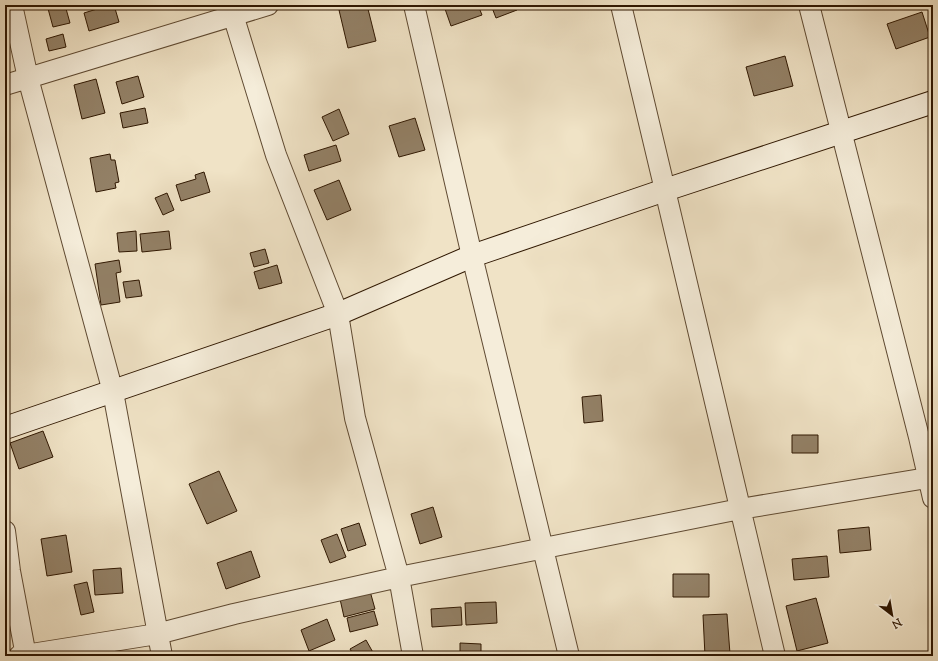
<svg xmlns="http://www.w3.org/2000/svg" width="938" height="661" viewBox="0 0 938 661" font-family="'Sorts Mill Goudy',serif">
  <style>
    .building { fill: #938167; stroke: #2f1701 }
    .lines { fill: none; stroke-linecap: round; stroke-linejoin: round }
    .street-casing { stroke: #5f4a32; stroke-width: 22 }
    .secondary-casing { stroke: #2f1701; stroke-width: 24 }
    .street { stroke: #f5edda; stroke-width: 20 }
    .secondary { stroke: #f5edda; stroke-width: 22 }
  </style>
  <rect width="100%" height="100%" fill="#f0e3c6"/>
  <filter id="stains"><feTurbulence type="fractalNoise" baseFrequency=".005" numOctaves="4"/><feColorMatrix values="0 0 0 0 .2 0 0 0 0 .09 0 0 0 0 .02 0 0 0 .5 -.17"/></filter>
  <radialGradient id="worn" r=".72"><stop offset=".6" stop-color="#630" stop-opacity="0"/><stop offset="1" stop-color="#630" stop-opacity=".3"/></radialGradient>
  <!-- building -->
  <path class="building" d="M47 5H65L70 23 53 27Z
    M110 5H114L119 22 89 31 84 13Z
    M359 5H367L376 41 348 48 339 10Z
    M447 5H478L482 15 451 26 444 6Z
    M491 5H515L517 10 496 18Z
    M922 12 930 37 896 49 887 24Z
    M63 34 66 47 49 51 46 39Z
    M785 56 793 86 754 96 746 67Z
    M138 76 144 97 122 104 116 82Z
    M96 79 105 113 82 119 74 85Z
    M145 108 148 123 123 128 120 113Z
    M339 109 349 134 333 141 322 117Z
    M415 118 425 150 399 157 389 126Z
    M336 145 341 161 309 171 304 155Z
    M110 154 111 160H115L119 182 115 183 116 188 96 192 90 158Z
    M204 172 210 192 181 201 176 185 196 179 195 175Z
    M339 180 351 210 327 220 314 190Z
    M167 193 174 210 163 215 155 198Z
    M136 231 137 251 119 252 117 233Z
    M169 231 171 249 142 252 140 234Z
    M265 249 269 263 254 267 250 253Z
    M119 260 121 272 116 273 120 302 101 305 95 264Z
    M277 265 282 283 259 289 254 272Z
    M139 280 142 296 126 298 123 282Z
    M601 395 603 421 584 423 582 397Z
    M43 431 53 457 19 469 10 443Z
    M792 435H818V453H792Z
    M219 471 237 511 207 524 189 484Z
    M433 507 442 537 420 544 411 514Z
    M359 523 366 545 348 551 341 529Z
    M869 527 871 550 840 553 838 530Z
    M337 534 346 557 330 563 321 540Z
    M66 535 72 572 47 576 41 539Z
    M251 551 260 577 226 589 217 563Z
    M827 556 829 577 794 580 792 559Z
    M121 568 123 593 95 595 93 570Z
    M673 574H709V597H673Z
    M87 582 94 612 81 615 74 585Z
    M370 591 375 609 344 617 340 599Z
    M816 598 828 643 797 651 786 606Z
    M496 602 497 623 466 625 465 603Z
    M461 607 462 625 432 627 431 609Z
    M374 611 378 625 350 632 347 618Z
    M727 614 730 654 705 656 703 615Z
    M327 619 335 640 309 651 301 630Z
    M366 640 375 656H354L350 649Z
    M460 643 481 644V656H460Z"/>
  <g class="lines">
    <!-- street casing -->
    <g class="street-casing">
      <path id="street" d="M12 5 28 78 113 392 162 656
        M230 5 276 155 338 314 355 418 399 577 413 656
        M414 5 472 256 569 656
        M621 5 665 190 775 656
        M809 5 919 437 933 498
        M5 85 268 5
        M5 531 10 571 26 656
        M19 656 157 634 234 614 399 577 740 509 933 477"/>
    </g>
    <!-- secondary casing -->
    <g class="secondary-casing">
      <path id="secondary" d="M5 428 338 314 472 256 665 190 933 102"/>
    </g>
    <!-- street -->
    <use href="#street" class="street"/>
    <!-- secondary -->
    <use href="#secondary" class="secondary"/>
  </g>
  <!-- margin -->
  <rect width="938" height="661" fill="none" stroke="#f0e3c6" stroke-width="20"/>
  <rect x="6" y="6" width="926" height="649" fill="none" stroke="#2f1701" stroke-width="2"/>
  <rect x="10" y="10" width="918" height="641" fill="none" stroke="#2f1701"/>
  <!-- north arrow -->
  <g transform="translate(892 615) rotate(149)" stroke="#f5edda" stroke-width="3" paint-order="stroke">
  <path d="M0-3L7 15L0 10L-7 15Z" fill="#2f1701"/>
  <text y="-6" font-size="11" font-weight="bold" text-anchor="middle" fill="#2f1701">N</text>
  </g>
  <rect width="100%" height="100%" filter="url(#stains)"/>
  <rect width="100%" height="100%" fill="url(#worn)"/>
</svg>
